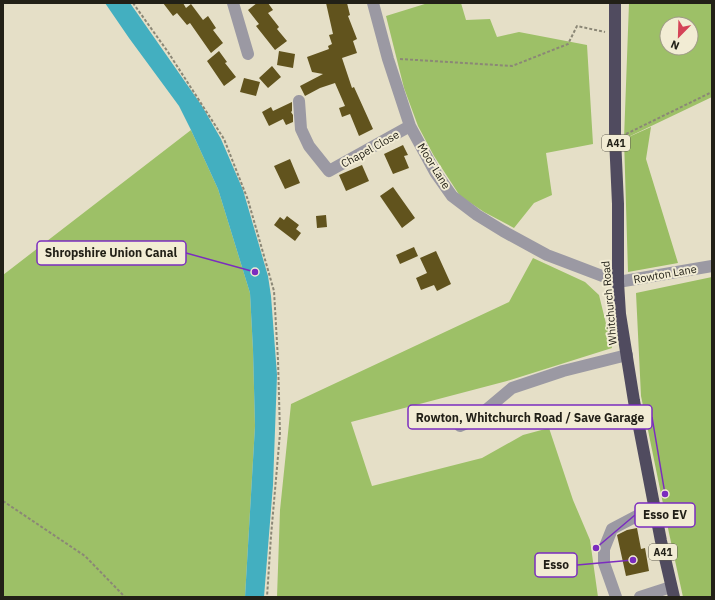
<svg xmlns="http://www.w3.org/2000/svg" width="715" height="600" viewBox="0 0 715 600" font-family="'IBM Plex Sans',sans-serif">
  <style>
    .green { fill: #9dc067; fill-rule: evenodd }
    .forest { fill: #9abd63 }
    .water { fill: #43afc0 }
    .building { fill: #61531d }
    .lines { fill: none; stroke-linecap: round; stroke-linejoin: round }
    .path { stroke: #8b8776; stroke-width: 2; stroke-dasharray: 3 2; stroke-linecap: butt }
    .minor { stroke: #9b99a3; stroke-width: 12 }
    .highway { stroke: #504b5f; stroke-width: 12 }
    .labels { text-anchor: middle; dominant-baseline: central; stroke-width: 4; stroke-linejoin: round; paint-order: stroke }
    .shield { fill: #f2ecd4; stroke: #605d50; stroke-width: 1 }
    .shield-label { font-size: 10px; font-weight: bold; fill: #222017 }
    .street-label { font-size: 11px; fill: #222017; stroke: #f2ecd4 }
    .leader { fill: none; stroke: #7b2cbf; stroke-width: 1.5 }
    .callout-dot { fill: #7b2cbf; stroke: #f2ecd4; stroke-width: 1.5 }
    .callout { fill: #f2ecd4; stroke: #7b2cbf; stroke-width: 1.5 }
    .callout-label { font-size: 12px; text-anchor: middle; font-weight: bold; fill: #222017 }
  </style>
  <rect width="100%" height="100%" fill="#e5dfc7"/>
  <!-- green -->
  <path class="green" d="M428 3H461L466 20 490 19 497 37 519 32 587 45 593 144 546 153 552 195 534 203 514 228 484 212 460 196 434 156 418 126 404 88 386 16Z
    M629 3H712V97L624 139ZM667 24H691V48H667Z
    M191 130 218 189 250 293 253 350 255 426 245 597H3V275Z
    M533 258 585 282 599 295 612 348 507 381 351 422 372 486 482 458 523 435 549 428 573 500 590 540 598 597H277L280 510 291 404 509 302Z"/>
  <!-- forest -->
  <path class="forest" d="M651 127 646 159 678 263 628 272 624 139Z
    M712 277V597H683L669 533 641 396 636 293Z"/>
  <!-- water -->
  <path class="water" d="M105 3H130L202 106 221 139 243 190 268 276 271 296 277 375 273 485 264 597H245L255 426 253 350 250 293 218 189 191 130 179 106 129 38Z"/>
  <!-- building -->
  <path class="building" d="M163 3H183L186 8 191 4 203 20 208 16 216 28 213 30 223 43 211 53 190 23 187 25 177 13 173 16Z
    M257 3H268L273 10 268 13 279 27 277 29 287 41 275 50 256 26 259 24 248 10Z
    M326 3H347L350 15 348 16 357 39 353 41 357 53 342 58 352 88 354 87 373 129 359 136 350 114 342 117 339 108 345 106 335 83 320 88 305 96 300 86 323 74 312 72 307 57 329 49 328 46 332 44 329 35 333 34Z
    M219 51 227 62 225 63 236 77 224 86 207 61Z
    M279 51 295 54 293 68 277 65Z
    M272 66 281 77 268 88 259 78Z
    M244 78 260 82 256 96 240 92Z
    M292 102V111L291 112 293 115V122L286 125 283 119 269 126 262 112 271 107 273 111Z
    M403 145 408 155 404 156 409 168 393 174 384 154Z
    M290 159 300 183 285 189 274 166Z
    M362 165 369 181 346 191 339 175Z
    M393 187 415 218 402 228 380 196Z
    M326 215 327 227 317 228 316 216Z
    M287 216 299 225 296 229 301 233 295 241 274 225 280 217 284 220Z
    M414 247 418 256 400 264 396 255Z
    M436 251 451 284 437 291 434 285 421 290 416 278 427 273 420 258Z
    M637 528 641 549 645 548 649 571 626 576 617 535 627 530Z"/>
  <g class="lines">
    <!-- path -->
    <path class="path" d="M133 3 168 52 224 139 248 200 274 291 278 360 280 433 271 536 267 597
      M400 59 512 66 568 44 577 26 605 32
      M626 134 712 92
      M3 501 85 556 125 597"/>
    <!-- minor -->
    <path class="minor" d="M233 3 248 54
      M373 3 388 59 410 126 435 172 452 196 477 215 503 231 547 255 618 282 712 266
      M299 101 301 129 309 146 329 171 410 126
      M460 426 474 420 512 388 563 371 627 355
      M616 597 604 563V549L612 529 654 507
      M640 597 671 587"/>
    <!-- highway -->
    <path class="highway" d="M615 3V138L618 204V282L620 314 634 401 661 541 674 597"/>
  </g>
  <g class="labels">
    <!-- shield labels -->
    <g class="shield">
      <rect x="602" y="135" width="28" height="16" rx="3"/>
      <rect x="649" y="544" width="28" height="16" rx="3"/>
    </g>
    <g class="shield-label">
      <text x="616" y="143">A41</text>
      <text x="663" y="552">A41</text>
    </g>
    <!-- street labels -->
    <g class="street-label">
      <text transform="translate(370 149) rotate(-29)">Chapel Close</text>
      <text transform="translate(434 166) rotate(58)">Moor Lane</text>
      <text transform="translate(665 274) rotate(-10)">Rowton Lane</text>
      <text transform="translate(609 303) rotate(-95)">Whitchurch Road</text>
    </g>
  </g>
  <!-- callouts -->
  <path class="leader" d="M255 272L186 253M665 494L652 417M596 548L635 515M633 560L577 565"/>
  <g class="callout-dot">
    <circle cx="255" cy="272" r="4"/>
    <circle cx="665" cy="494" r="4"/>
    <circle cx="596" cy="548" r="4"/>
    <circle cx="633" cy="560" r="4"/>
  </g>
  <g class="callout">
    <rect x="37" y="241" width="149" height="24" rx="4"/>
    <rect x="408" y="405" width="244" height="24" rx="4"/>
    <rect x="635" y="503" width="60" height="24" rx="4"/>
    <rect x="535" y="553" width="42" height="24" rx="4"/>
  </g>
  <g class="callout-label">
    <text x="111" y="257">Shropshire Union Canal</text>
    <text x="530" y="422">Rowton, Whitchurch Road / Save Garage</text>
    <text x="665" y="519">Esso EV</text>
    <text x="556" y="569">Esso</text>
  </g>
  <!-- border -->
  <rect width="715" height="600" fill="none" stroke="#222017" stroke-width="8"/>
  <!-- north arrow -->
  <g transform="translate(679 36) rotate(203)"><circle r="19" fill="#f2ecd4" stroke="#9f9a88"/>
  <path d="M0-3L7 15L0 10L-7 15Z" fill="#d44357"/>
  <text y="-6" font-size="11" font-weight="bold" text-anchor="middle" fill="#222017">N</text>
  </g>
</svg>
